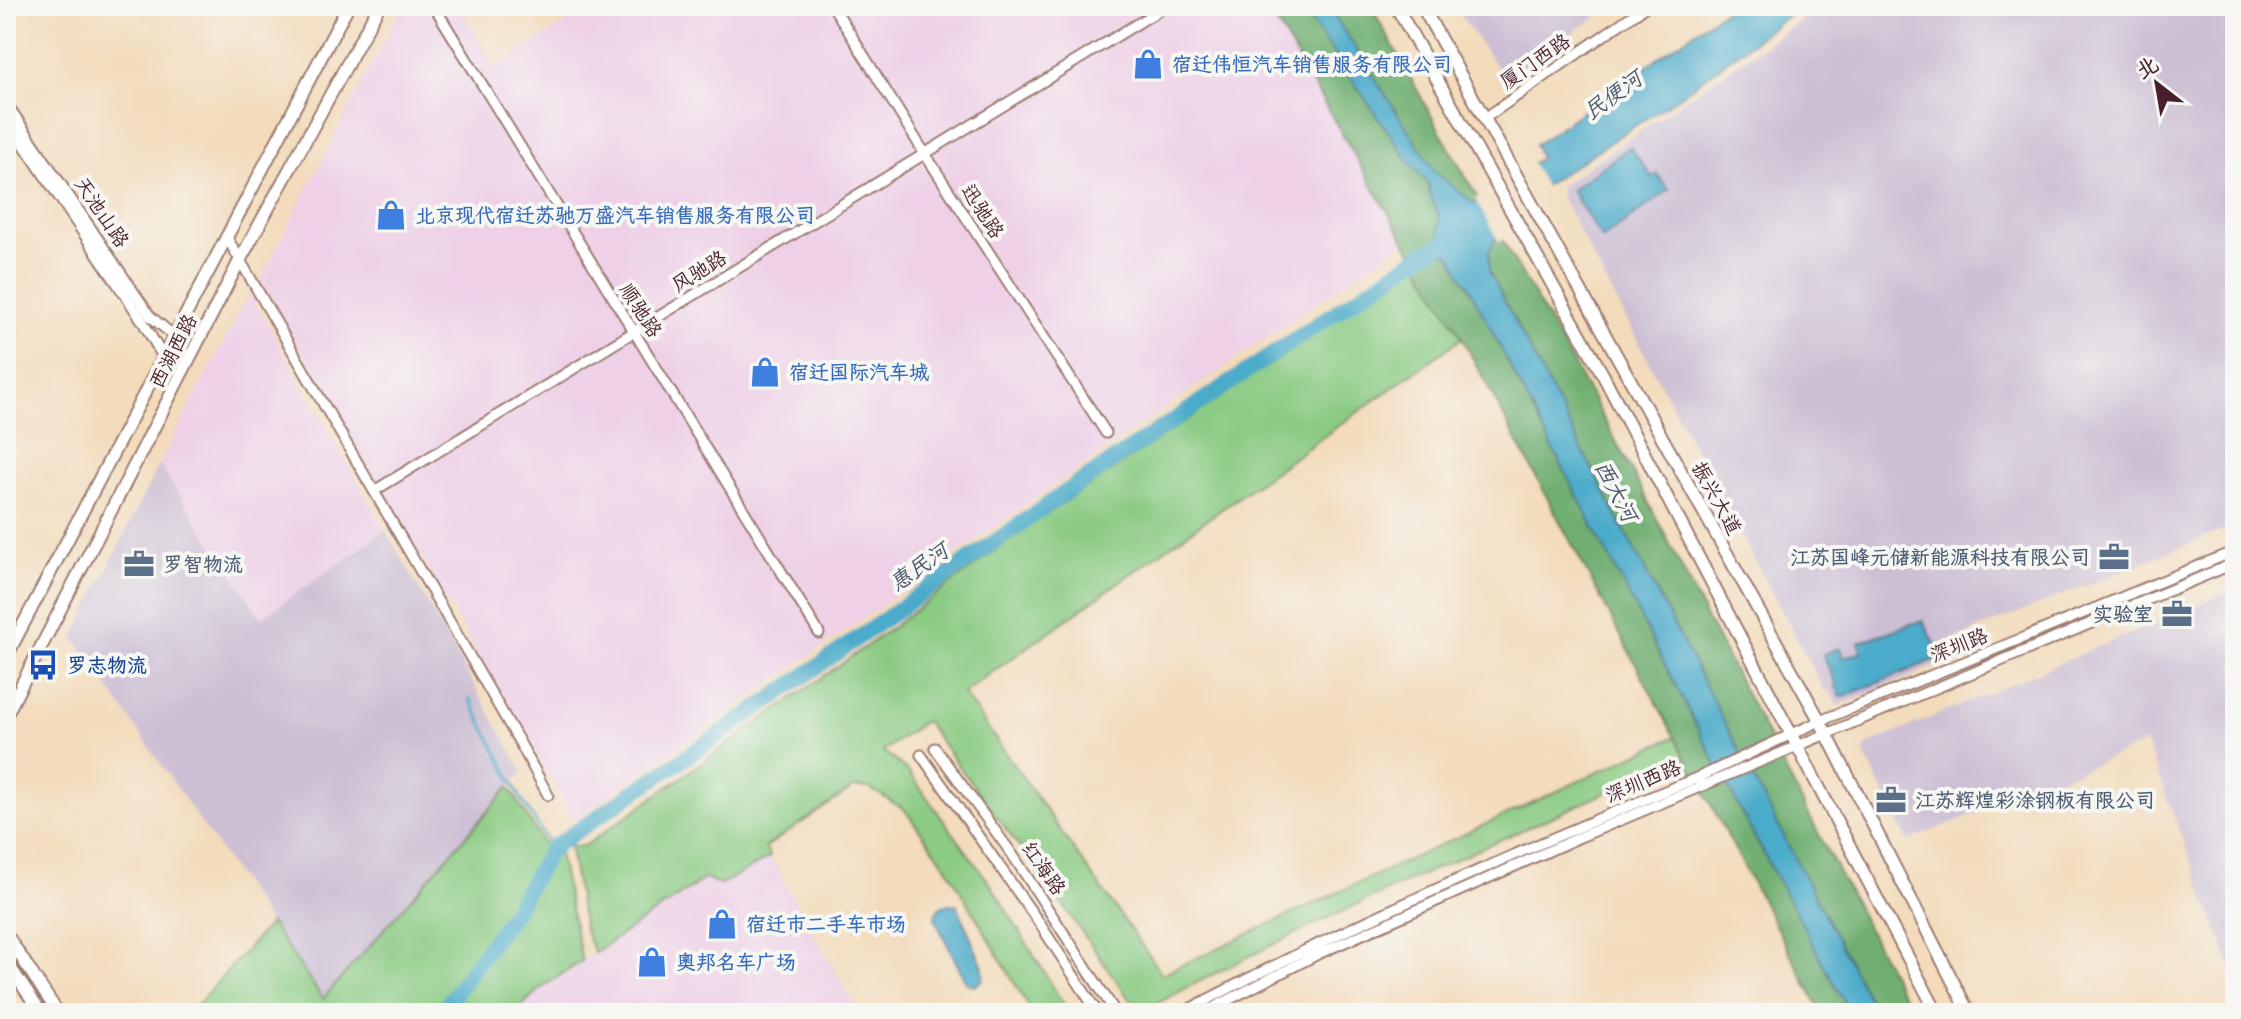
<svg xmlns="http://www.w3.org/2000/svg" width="2241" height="1019" viewBox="0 0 2241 1019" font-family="'Shantell Sans','LXGW WenKai TC',sans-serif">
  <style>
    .built { fill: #eed0e7 }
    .industrial { fill: #ccbed3 }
    .green { fill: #8bcb83; stroke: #6a7557; stroke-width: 2 }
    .forest { fill: #70af71; stroke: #5d674e; stroke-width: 2 }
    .water { fill: #4babca; stroke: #4a657a; stroke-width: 2 }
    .pier { fill: #f3dbbb }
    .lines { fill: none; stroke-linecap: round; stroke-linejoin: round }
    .stream { stroke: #4babca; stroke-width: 3 }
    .river { stroke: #4babca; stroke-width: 16 }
    .minor-casing { stroke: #9e7d73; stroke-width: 13 }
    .major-casing { stroke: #9e7d73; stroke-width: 15 }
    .minor { stroke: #fff; stroke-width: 9 }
    .major { stroke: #fff; stroke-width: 11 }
    .labels { text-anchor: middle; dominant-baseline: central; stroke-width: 8; stroke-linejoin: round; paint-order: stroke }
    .street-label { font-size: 20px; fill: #4a1f2b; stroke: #f6f6f2 }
    .shop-label { font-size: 20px; font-weight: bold; fill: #366cbe; stroke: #f6f6f2; text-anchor: start }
    .service-label { font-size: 20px; font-weight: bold; fill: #4e5e75; stroke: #f6f6f2; text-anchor: end }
    .transit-label { font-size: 20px; font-weight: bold; fill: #164399; stroke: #f6f6f2; text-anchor: start }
    .water-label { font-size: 22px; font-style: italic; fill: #4a576b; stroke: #f6f6f2 }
  </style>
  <rect width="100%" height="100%" fill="#f6f6f2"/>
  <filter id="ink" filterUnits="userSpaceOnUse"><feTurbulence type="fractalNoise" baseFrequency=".0125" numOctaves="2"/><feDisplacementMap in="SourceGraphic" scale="16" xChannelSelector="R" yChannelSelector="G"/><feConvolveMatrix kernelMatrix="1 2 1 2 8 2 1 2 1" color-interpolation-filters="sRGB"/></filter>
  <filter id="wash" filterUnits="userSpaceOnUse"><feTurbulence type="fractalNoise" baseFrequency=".006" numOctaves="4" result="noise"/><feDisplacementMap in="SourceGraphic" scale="32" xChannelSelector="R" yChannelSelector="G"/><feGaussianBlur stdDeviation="1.8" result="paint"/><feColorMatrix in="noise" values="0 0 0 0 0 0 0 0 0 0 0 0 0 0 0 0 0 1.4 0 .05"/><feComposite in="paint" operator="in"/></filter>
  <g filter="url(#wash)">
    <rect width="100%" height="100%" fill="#f3dbbb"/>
    <!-- built -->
    <path class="built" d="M402 6H460L495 68 591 6H1270L1418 232 574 820 260 280Z
      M250 293 386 531 261 618 159 464Z
      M770 857 859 1013H514L541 988 706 877 721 885Z"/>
    <!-- industrial -->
    <path class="industrial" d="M1454 6H1613L1504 77Z
      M1822 6H2235V525L1942 644 1948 661 1838 706 1829 690 1825 692 1561 197 1560 186Z
      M159 464 261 618 386 531 523 771 322 1000 74 637Z
      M2235 589V977L2146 743 1908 841 1863 751 1869 744Z"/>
    <!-- green -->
    <path class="green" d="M1419 264 1462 338 963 693 1162 974 1676 736 1687 757C1509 836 1330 912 1158 1003L1141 1007 1128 997 1065 908 925 721 883 751 907 770 991 885 1069 1013H1032L947 867 904 809 869 788H853L766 847 770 857 720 885 706 878 594 953 584 928 569 844 575 847 586 845 882 635 1023 530Z
      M509 787 545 846 546 852 501 922 436 1013H190L270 923 323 999Z
      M558 849 582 961 541 988 514 1013H447Z"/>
    <!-- forest -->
    <path class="forest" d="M1267 6H1371C1404 66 1437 127 1471 186 1552 326 1634 466 1703 612L1912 1013H1822L1462 338Z"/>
    <!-- water -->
    <path class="water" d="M1301 6H1328L1435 171C1447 184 1462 191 1474 204L1540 158 1535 145 1731 6H1801L1676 99 1548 183 1497 237 1489 251V271L1876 1013H1850L1738 806 1467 283C1458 273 1457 263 1449 254L1426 252 1439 238V216L1430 195 1429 185 1408 160Z
      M1630 147 1652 177 1657 174 1669 190 1602 239 1571 190Z
      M1923 620 1940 654 1939 658 1845 696 1840 695 1823 654 1840 648 1843 656 1841 658 1861 652 1859 642Z
      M950 904 957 905 983 967V979L975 986 967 983 964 978 935 919C936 908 941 906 950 904Z"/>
    <!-- pier -->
    <path class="pier" d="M1531 161 1547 190 1499 242 1475 199Z"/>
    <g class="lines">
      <!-- stream -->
      <path class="stream" d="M470 699 520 797 552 848"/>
      <!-- river -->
      <path class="river" d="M441 1013 511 916 552 848 767 702 1060 496 1426 252 1444 244"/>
    </g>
  </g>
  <g filter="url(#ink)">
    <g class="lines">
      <!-- minor casing -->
      <g class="minor-casing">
        <path id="minor" d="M434 6 819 633
          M833 6 925 154 1106 433
          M6 103 150 316 174 336
          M6 118 143 322 163 357
          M1485 118 1646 6
          M226 236 520 743 548 795
          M374 491 1166 6
          M935 748 1012 854 1116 1013
          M921 755 1038 921 1098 1013
          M1699 777 1820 721 2235 551
          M1182 1013C1349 924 1524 849 1699 777L1701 783
          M1203 1013 1318 954 1580 837 2235 563"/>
      </g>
      <!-- major casing -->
      <g class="major-casing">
        <path id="major" d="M1396 6 1603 375 1937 1013
          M1422 6 1820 721 1969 1013
          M6 657 348 6
          M6 715 240 260 379 6
          M6 934 58 1013
          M6 961 41 1013"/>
      </g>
      <!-- minor -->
      <use href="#minor" class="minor"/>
      <!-- major -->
      <use href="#major" class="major"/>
    </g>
  </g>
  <!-- icons -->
  <defs>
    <g id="shop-bare" transform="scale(2.4)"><path d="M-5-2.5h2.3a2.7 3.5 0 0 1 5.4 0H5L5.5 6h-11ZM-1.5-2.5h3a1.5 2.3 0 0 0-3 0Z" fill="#3f7fe0" stroke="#f6f6f2" stroke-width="2.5" paint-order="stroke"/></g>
    <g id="office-bare" transform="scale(2.4)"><path d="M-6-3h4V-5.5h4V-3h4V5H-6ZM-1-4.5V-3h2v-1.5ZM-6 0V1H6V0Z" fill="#5c6f8a" stroke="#f6f6f2" stroke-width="2.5" paint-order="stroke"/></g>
    <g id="bus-bare" transform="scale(2.4)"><path d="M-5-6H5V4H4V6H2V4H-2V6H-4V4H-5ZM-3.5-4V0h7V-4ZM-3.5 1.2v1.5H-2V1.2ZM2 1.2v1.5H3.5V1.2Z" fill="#1a4fb4" stroke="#f6f6f2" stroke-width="2.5" paint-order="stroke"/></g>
  </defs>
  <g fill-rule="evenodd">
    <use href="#shop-bare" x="1148" y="64"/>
    <use href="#shop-bare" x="391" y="215"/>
    <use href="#shop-bare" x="765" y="372"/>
    <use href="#office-bare" x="2114" y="557"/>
    <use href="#office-bare" x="139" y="564"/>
    <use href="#office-bare" x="2177" y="614"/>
    <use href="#bus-bare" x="43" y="665"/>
    <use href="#office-bare" x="1891" y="800"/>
    <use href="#shop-bare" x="722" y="924"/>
    <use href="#shop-bare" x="652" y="962"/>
  </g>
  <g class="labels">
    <!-- street labels -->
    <g class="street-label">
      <text transform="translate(1535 61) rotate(-35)">厦门西路</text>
      <text transform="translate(983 211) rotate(57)">迅驰路</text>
      <text transform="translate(102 212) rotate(56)">天池山路</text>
      <text transform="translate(699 271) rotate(-32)">风驰路</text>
      <text transform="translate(641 310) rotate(57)">顺驰路</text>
      <text transform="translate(173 351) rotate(-63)">西湖西路</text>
      <text transform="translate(1717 498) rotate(61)">振兴大道</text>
      <text transform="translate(1959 645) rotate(-22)">深圳路</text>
      <text transform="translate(1643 781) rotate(-23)">深圳西路</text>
      <text transform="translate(1044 868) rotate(55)">红海路</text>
    </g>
    <!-- shop labels -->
    <g class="shop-label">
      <text x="1172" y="64">宿迁伟恒汽车销售服务有限公司</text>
      <text x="415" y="215">北京现代宿迁苏驰万盛汽车销售服务有限公司</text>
      <text x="789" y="372">宿迁国际汽车城</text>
      <text x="746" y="924">宿迁市二手车市场</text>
      <text x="676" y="962">奥邦名车广场</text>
    </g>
    <!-- service labels -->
    <g class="service-label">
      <text x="2090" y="557">江苏国峰元储新能源科技有限公司</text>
      <text x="163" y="564" text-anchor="start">罗智物流</text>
      <text x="2153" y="614">实验室</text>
      <text x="1915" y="800" text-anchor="start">江苏辉煌彩涂钢板有限公司</text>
    </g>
    <!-- transit labels -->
    <g class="transit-label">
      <text x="67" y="665">罗志物流</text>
    </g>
    <!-- water labels -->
    <g class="water-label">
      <text transform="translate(1613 95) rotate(-36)">民便河</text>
      <text transform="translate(1616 491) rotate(62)">西大河</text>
      <text transform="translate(919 567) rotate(-35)">惠民河</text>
    </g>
  </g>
  <!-- margin -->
  <rect width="2241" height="1019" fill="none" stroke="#f6f6f2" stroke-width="32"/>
  <!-- north arrow -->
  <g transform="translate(2157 84) rotate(329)" stroke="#f6f6f2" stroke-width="6" paint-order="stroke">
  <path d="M0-6L14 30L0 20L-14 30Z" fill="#4a1f2b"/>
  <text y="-12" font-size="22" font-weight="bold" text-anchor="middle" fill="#4a1f2b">北</text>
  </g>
</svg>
